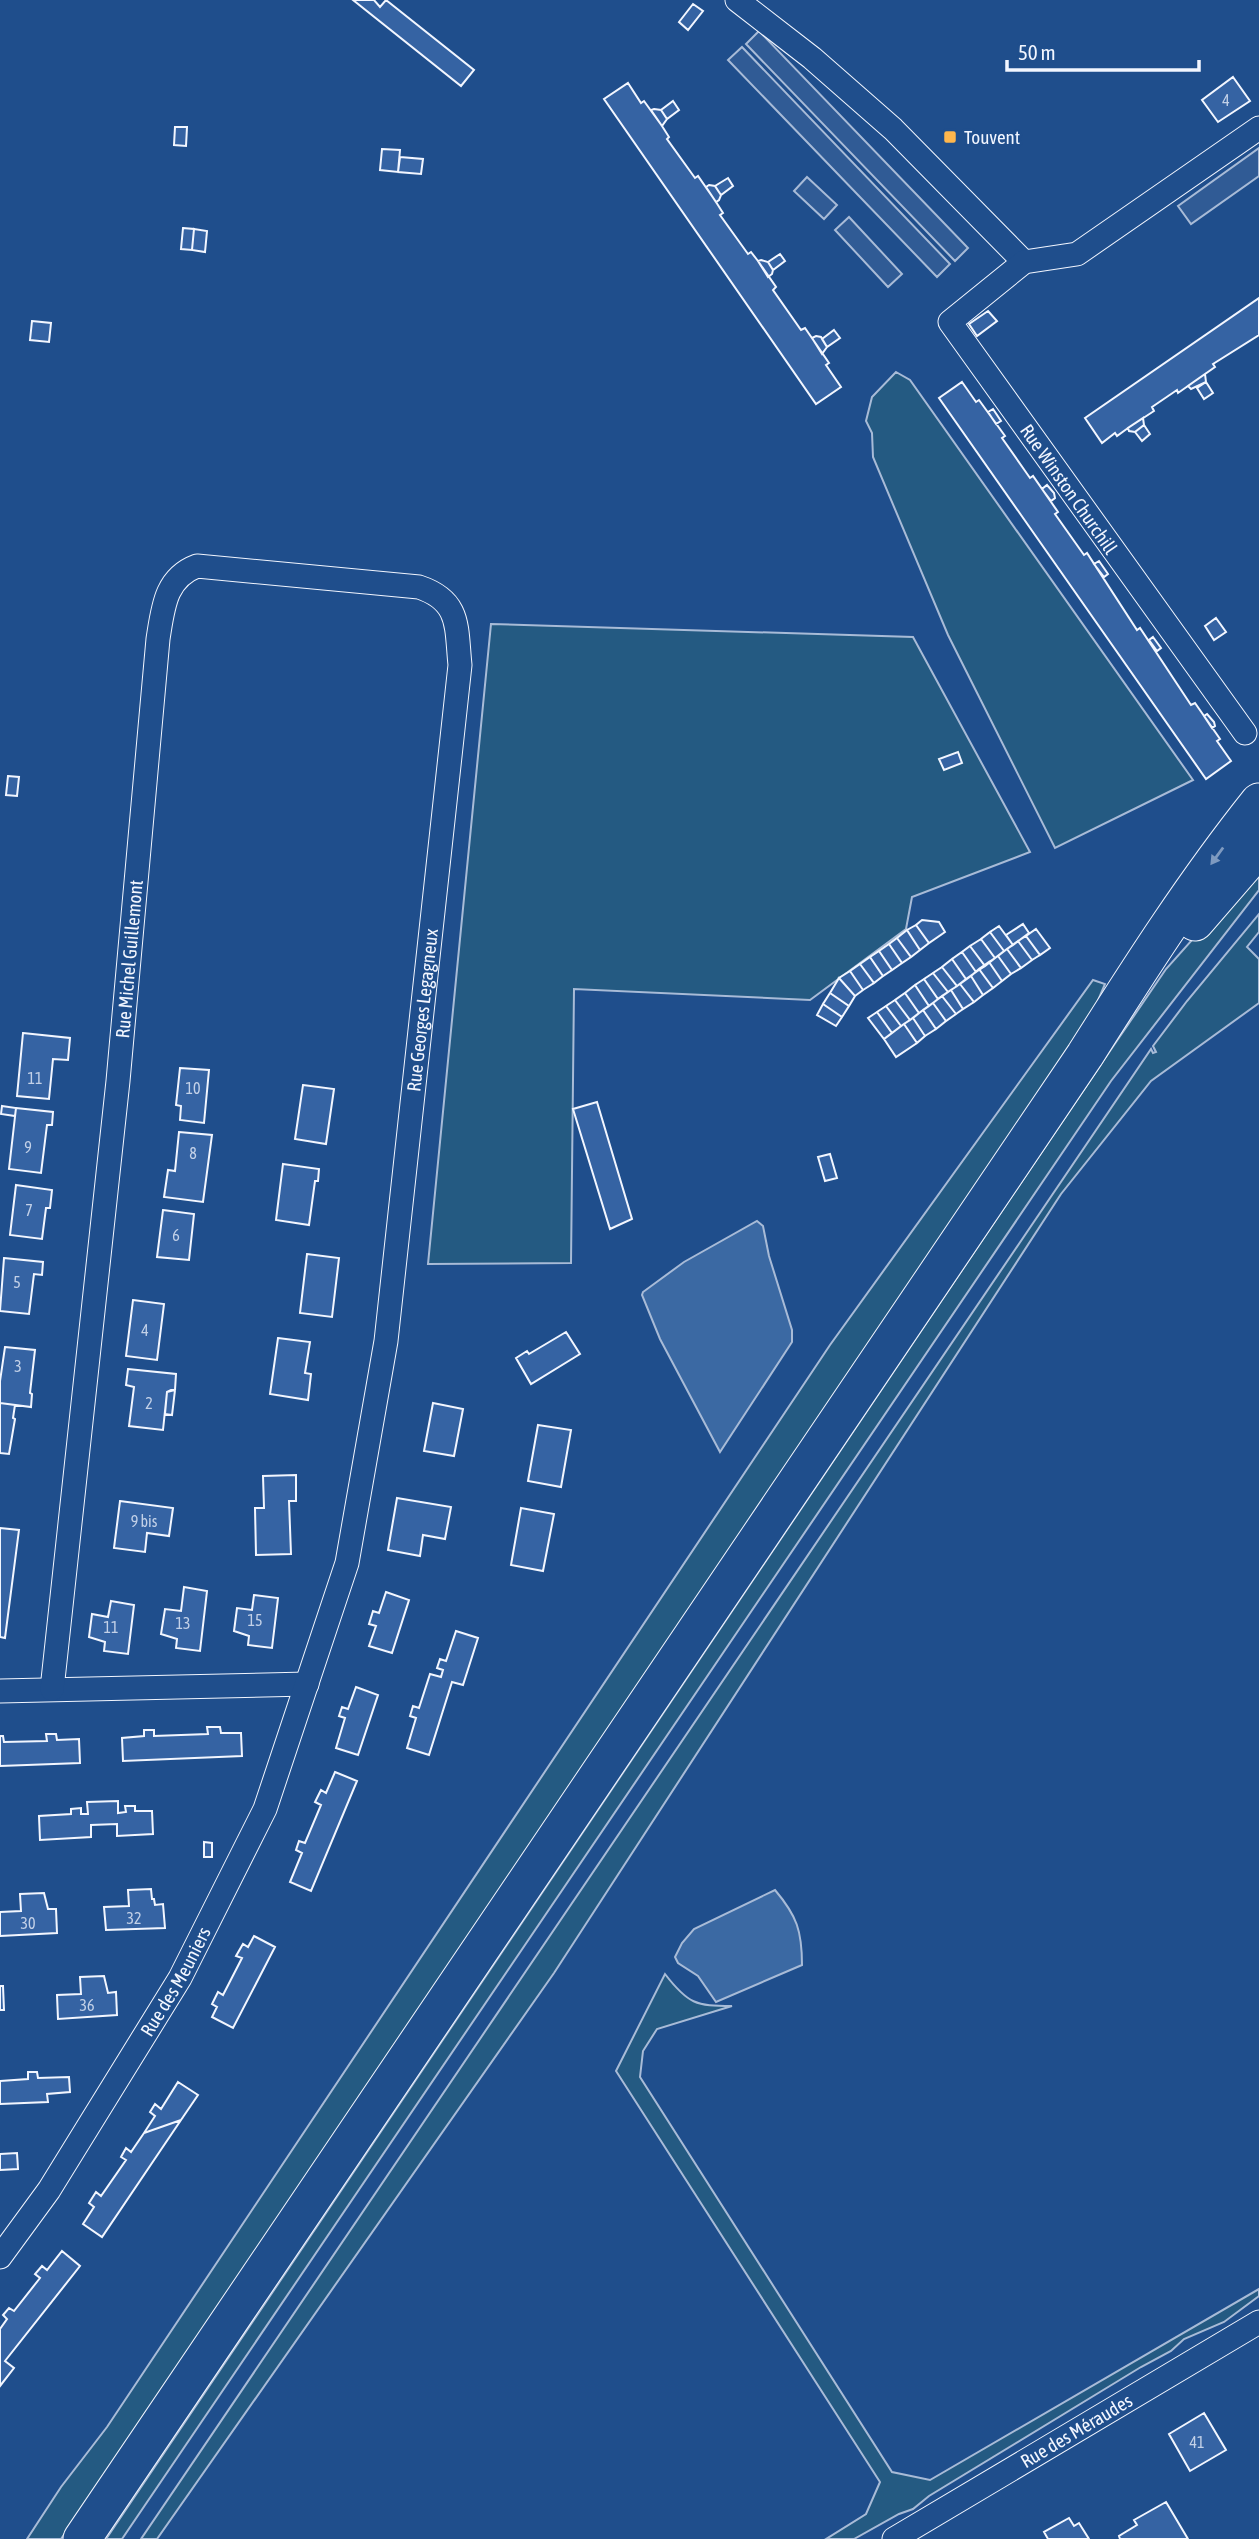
<svg xmlns="http://www.w3.org/2000/svg" width="1259" height="2539" viewBox="0 0 1259 2539" font-family="'Asap Condensed',sans-serif">
  <style>
    .green { fill: #245a82; stroke: #a8bbd7; stroke-width: 2 }
    .parking { fill: #305b95; stroke: #a8bbd7; stroke-width: 2 }
    .water { fill: #3b69a3; stroke: #a8bbd7; stroke-width: 2 }
    .building { fill: #3563a3; stroke: #f2f6ff; stroke-width: 2 }
    .lines { fill: none; stroke-linecap: round; stroke-linejoin: round }
    .minor-casing { stroke: #f2f6ff; stroke-width: 25 }
    .primary-casing { stroke: #f2f6ff; stroke-width: 39 }
    .minor { stroke: #1f4e8c; stroke-width: 23 }
    .primary { stroke: #1f4e8c; stroke-width: 37 }
    .oneway { fill: #7e9ac0 }
    .poi-dot { fill: #ffb74d; stroke: #1f4e8c; stroke-width: 2.5 }
    .labels { text-anchor: middle; dominant-baseline: central; stroke-width: 5; stroke-linejoin: round; paint-order: stroke }
    .number-label { font-size: 16px; fill: #c3d1e8 }
    .poi-label { font-size: 19px; fill: #f2f6ff; stroke: #1f4e8c; text-anchor: start }
    .street-label { font-size: 19px; fill: #f2f6ff; stroke: #1f4e8c }
  </style>
  <rect width="100%" height="100%" fill="#1f4e8c"/>
  <!-- green -->
  <path class="green" d="M896 372 910 380 1193 780 1055 848 948 635 873 457 872 433 866 421 872 397Z
    M491 624 913 637 1030 852 912 897 906 929 810 1000 574 989 571 1263 428 1264Z
    M1259 865V890L1111 1081 122 2539H106L1114 1045 1166 969Z
    M1259 914V932L1247 947 1259 959V1003L1151 1081 1061 1194 554 1973 157 2539H141L1151 1049 1153 1053 1156 1052 1153 1046 1187 1001Z
    M1093 980 1105 984 1091 1017 61 2539H27L61 2487 107 2427 830 1345Z
    M665 1974C688 2004 696 2006 732 2006L657 2029 643 2051 640 2077 892 2472 930 2480 1259 2289V2296L1224 2322 1184 2339 1171 2351 1141 2367 929 2496 913 2509 899 2514 854 2539H826L866 2514 880 2482 616 2071Z"/>
  <!-- parking -->
  <path class="parking" d="M759 31 968 248 955 261 746 44Z
    M742 47 950 264 937 277 728 60Z
    M1259 148V176L1191 224 1178 206Z
    M807 177 837 205 824 219 794 191Z
    M849 217 902 274 888 287 835 230Z"/>
  <!-- water -->
  <path class="water" d="M757 1221 763 1226 769 1256 792 1330V1342L720 1452 660 1339 642 1295 643 1292 684 1262Z
    M775 1890C797 1916 802 1931 802 1965L716 2002 698 1976 678 1963 675 1957 682 1943 694 1929Z"/>
  <!-- building -->
  <path class="building" d="M353 0H374L380 7 386 0 474 70 461 86Z
    M693 4 703 11 688 30 679 22Z
    M1233 77 1250 101 1218 122 1202 100Z
    M628 83 641 103 644 101 662 126 669 137 667 139 695 178 698 176 716 202 723 213 720 215 748 254 751 252 758 261 776 287 773 290 801 330 805 328 829 363 826 365 841 387 816 404 604 99Z
    M673 101 679 110 667 119 661 110Z
    M654 109 661 110 667 119 662 126 651 110Z
    M175 127H187L186 146 174 145Z
    M382 149 400 150 398 172 380 170Z
    M400 157 423 159 421 174 398 172Z
    M728 178 733 186 721 195 715 186Z
    M709 185 715 186 721 195 719 200 716 202 706 187Z
    M183 228 194 229 192 250 181 249Z
    M194 229 207 231 205 252 192 250Z
    M780 254 785 261 773 270 768 262Z
    M761 260 768 262 773 270 772 274 768 277 758 261Z
    M1259 298V335L1213 364 1215 367 1178 393 1177 390 1152 407 1154 411 1128 428 1117 436 1115 433 1102 443 1085 418Z
    M988 311 997 321 977 336 969 324Z
    M32 321 51 323 49 342 30 340Z
    M834 330 840 338 827 347 822 339Z
    M816 336 821 337 827 347 822 354 812 338Z
    M1205 374 1206 382 1191 389 1188 386Z
    M962 382 976 402 979 400 1005 436 1002 438 1030 478 1033 476 1058 512 1055 514 1084 555 1087 553 1137 630 1140 628 1191 705 1195 703 1220 739 1217 741 1231 761 1206 779 939 398Z
    M1206 382 1213 393 1204 399 1197 388Z
    M993 409 1001 421 996 424 988 412Z
    M1143 418 1144 425 1135 432 1129 431 1128 428Z
    M1144 425 1150 434 1142 441 1135 432Z
    M1047 485 1054 493 1055 498 1051 501 1042 489Z
    M1099 561 1108 574 1104 577 1094 564Z
    M1216 618 1226 632 1214 640 1205 626Z
    M1153 637 1161 648 1157 651 1149 640Z
    M1207 714 1214 722 1215 726 1212 728 1204 716Z
    M958 752 962 763 944 770 939 759Z
    M8 776 19 777 17 796 6 795Z
    M922 920 939 922 945 932 929 943 916 925Z
    M1023 924 1029 933 1013 945 1006 935Z
    M916 925 929 943 920 950 907 930Z
    M999 926 1013 945 1004 951 990 932Z
    M1036 929 1050 948 1040 955 1026 936Z
    M907 930 920 950 911 957 897 938Z
    M990 932 1004 951 995 958 981 939Z
    M1026 936 1040 955 1032 960 1018 941Z
    M897 938 911 957 902 963 889 944Z
    M981 939 995 958 985 966 970 946Z
    M1018 941 1032 960 1021 968 1007 949Z
    M889 944 902 963 892 970 879 951Z
    M970 946 985 966 976 972 962 952Z
    M1007 949 1021 968 1011 974 998 956Z
    M879 951 892 970 883 976 870 957Z
    M962 952 976 972 966 979 952 959Z
    M998 956 1011 974 1002 981 989 962Z
    M870 957 883 976 874 983 860 964Z
    M952 959 966 979 957 986 942 967Z
    M989 962 1002 981 993 988 979 969Z
    M860 964 874 983 863 990 850 971Z
    M942 967 957 986 948 992 933 973Z
    M979 969 993 988 983 995 971 976Z
    M850 971 863 990 855 996 839 978Z
    M933 973 948 992 938 999 924 979Z
    M971 976 983 995 974 1002 960 984Z
    M839 978 855 996 849 1006 830 993Z
    M924 979 938 999 929 1006 915 985Z
    M960 984 974 1002 963 1009 951 990Z
    M915 985 929 1006 919 1013 905 993Z
    M951 990 963 1009 956 1014 942 996Z
    M830 993 849 1006 842 1017 823 1004Z
    M905 993 919 1013 910 1020 895 1000Z
    M942 996 956 1014 946 1021 933 1003Z
    M895 1000 910 1020 901 1026 886 1006Z
    M933 1003 946 1021 936 1029 923 1010Z
    M823 1004 842 1017 836 1026 817 1015Z
    M886 1006 901 1026 892 1033 877 1012Z
    M923 1010 936 1029 925 1036 913 1018Z
    M877 1012 892 1033 884 1039 868 1018Z
    M913 1018 925 1036 917 1043 904 1024Z
    M904 1024 917 1043 896 1057 884 1039Z
    M23 1033 70 1038 68 1060 53 1059 49 1099 17 1096Z
    M180 1068 209 1070 204 1123 180 1120 181 1106 176 1105Z
    M303 1085 334 1089 326 1144 295 1139Z
    M597 1102 632 1219 610 1229 573 1109Z
    M2 1106 16 1108 15 1116 1 1114Z
    M16 1108 53 1112 52 1125H47L41 1173 9 1169Z
    M179 1132 212 1135 203 1202 164 1197 168 1170 175 1171Z
    M830 1154 837 1178 825 1181 818 1157Z
    M283 1164 319 1169 318 1181H315L309 1225 276 1220Z
    M16 1185 52 1190 50 1208H46L42 1239 10 1235Z
    M163 1210 194 1214 189 1260 157 1257Z
    M307 1254 339 1258 332 1317 300 1313Z
    M4 1258 43 1262 42 1275 34 1274 29 1314 0 1311Z
    M133 1300 164 1304 157 1360 126 1356Z
    M566 1332 580 1354 531 1384 516 1358 527 1351 529 1354Z
    M278 1338 310 1342 305 1373 311 1374 308 1400 270 1394Z
    M5 1347 35 1350 30 1393 32 1394 31 1407 0 1403V1381Z
    M128 1369 176 1374 175 1390 167 1392 163 1430 129 1426 134 1387 126 1385Z
    M171 1390H175L172 1415 165 1414 167 1392Z
    M0 1403 15 1405 13 1418 15 1419 9 1454 0 1453Z
    M433 1403 463 1409 454 1456 424 1451Z
    M538 1425 571 1430 561 1487 528 1481Z
    M296 1475V1501H289L291 1554 256 1555 255 1508H264L263 1476Z
    M397 1498 451 1507 445 1539 423 1535 420 1556 388 1550Z
    M120 1501 173 1508 169 1536 147 1533 145 1552 114 1548Z
    M521 1508 554 1514 543 1571 511 1565Z
    M0 1528 19 1530 5 1638 0 1637Z
    M184 1587 207 1591 200 1651 176 1648 177 1639 161 1634 165 1609 181 1611Z
    M386 1592 409 1600 392 1653 369 1646 376 1626 369 1624 373 1611 379 1613Z
    M254 1595 278 1598 272 1648 248 1645 249 1636 234 1631 237 1608 252 1610Z
    M111 1601 134 1605 128 1654 104 1651 105 1642 89 1637 92 1614 108 1617Z
    M456 1631 478 1638 463 1685 452 1682 429 1755 407 1748 416 1718 410 1716 413 1706 419 1708 430 1674 441 1677 443 1670 437 1668 440 1659 446 1661Z
    M356 1687 378 1695 358 1755 336 1748 345 1718 339 1716 342 1707 348 1709Z
    M207 1727H220L221 1733H241L242 1756 123 1761 122 1738 144 1736V1730H154V1736L208 1734Z
    M46 1734H56L57 1740 79 1739 80 1763 0 1766V1736H3L4 1742 47 1741Z
    M335 1772 357 1781 311 1891 290 1882 302 1853 296 1850 299 1841 305 1843 321 1805 315 1802 321 1790 326 1793Z
    M118 1801V1813L126 1812 125 1806H135V1811H152L153 1834 117 1836V1824L91 1825V1837L40 1840 39 1816 71 1814V1809L81 1808V1814H88L87 1802Z
    M204 1842 212 1843V1857H204Z
    M151 1889 152 1899H154L155 1905 163 1904 165 1928 106 1930 104 1907 129 1906 128 1890Z
    M44 1893 48 1909H56L57 1933 0 1936V1912L21 1911 20 1894Z
    M254 1936 275 1947 233 2028 212 2017 217 2007 212 2004 218 1992 223 1995 242 1958 236 1956 243 1944 248 1947Z
    M104 1976 108 1993 116 1992 117 2015 58 2019 57 1995 81 1994 80 1977Z
    M0 1986H3L4 2010H0Z
    M28 2072H37L38 2078 69 2077 70 2092 47 2094 48 2102 0 2104V2081L28 2079Z
    M178 2082 198 2095 181 2120 144 2133 155 2116 150 2112 155 2104 161 2109Z
    M181 2120 102 2237 83 2224 94 2207 89 2203 96 2192 101 2196 126 2160 121 2157 126 2148 131 2152 144 2133Z
    M17 2153 18 2169 0 2170V2154Z
    M62 2251 80 2266 5 2361 14 2368 0 2386V2329L7 2319 3 2315 9 2308 14 2311 40 2278 35 2274 42 2266 47 2270Z
    M1204 2413 1226 2450 1190 2471 1169 2434Z
    M1166 2502 1188 2539H1120L1119 2536 1137 2525 1134 2520Z
    M1069 2518 1074 2526 1079 2523 1089 2539H1048L1044 2532Z"/>
  <g class="lines">
    <!-- minor casing -->
    <g class="minor-casing">
      <g id="minor">
        <path d="M737 0 812 58 893 129 1024 262"/>
        <path d="M1245 733 950 322 1024 262 1077 254 1259 128"/>
        <path d="M0 1691 307 1684"/>
        <path id="s1" d="M0 2257 49 2190 180 1978 265 1809 347 1563 386 1341 460 665C456 627 461 601 419 587L197 566C165 578 163 608 158 639L118 1081 52 1689"/>
        <path id="s2" d="M894 2539 1259 2322"/>
      </g>
    </g>
    <!-- primary casing -->
    <g class="primary-casing">
      <path id="primary" d="M1195 922 1259 848
        M82 2539 1085 1055C1140 968 1195 882 1259 802"/>
    </g>
    <!-- minor -->
    <use href="#minor" class="minor"/>
    <!-- primary -->
    <use href="#primary" class="primary"/>
  </g>
  <!-- one-way arrows -->
  <defs><path id="oneway-solid" d="M-6-.8H1V-3.2L6.5 0L1 3.2V.8H-6Z" transform="scale(1.75)"/></defs>
  <use class="oneway" href="#oneway-solid" transform="translate(1217 856) rotate(126)"/>
  <!-- markers -->
  <rect class="poi-dot" x="943" y="130" width="14" height="14" rx="3.5"/>
  <g class="labels">
    <!-- number labels -->
    <g class="number-label">
      <text x="1226" y="100">4</text>
      <text x="35" y="1078">11</text>
      <text x="193" y="1088">10</text>
      <text x="28" y="1147">9</text>
      <text x="193" y="1153">8</text>
      <text x="29" y="1210">7</text>
      <text x="176" y="1235">6</text>
      <text x="17" y="1282">5</text>
      <text x="145" y="1330">4</text>
      <text x="18" y="1366">3</text>
      <text x="149" y="1403">2</text>
      <text x="144" y="1521">9 bis</text>
      <text x="255" y="1620">15</text>
      <text x="183" y="1623">13</text>
      <text x="111" y="1627">11</text>
      <text x="134" y="1918">32</text>
      <text x="28" y="1923">30</text>
      <text x="87" y="2005">36</text>
      <text x="1197" y="2442">41</text>
    </g>
    <!-- poi labels -->
    <g class="poi-label">
      <text x="964" y="137">Touvent</text>
    </g>
    <!-- street labels -->
    <g class="street-label">
      <text transform="translate(1069 489) rotate(55)">Rue Winston Churchill</text>
      <text transform="translate(129 959) rotate(-85)">Rue Michel Guillemont</text>
      <text stroke="none"><textPath href="#s1" startOffset="1339">Rue Georges Legagneux</textPath></text>
      <text stroke="none"><textPath href="#s1" startOffset="327">Rue des Meuniers</textPath></text>
      <text stroke="none"><textPath href="#s2" startOffset="212">Rue des Méraudes</textPath></text>
    </g>
  </g>
  <!-- scale -->
  <path d="M1007 60v10h192v-10" fill="none" stroke="#f2f6ff" stroke-width="3.5"/>
  <text x="1018" y="60" font-size="21" fill="#f2f6ff" stroke="#1f4e8c" stroke-width="5" paint-order="stroke">50 m</text>
</svg>
